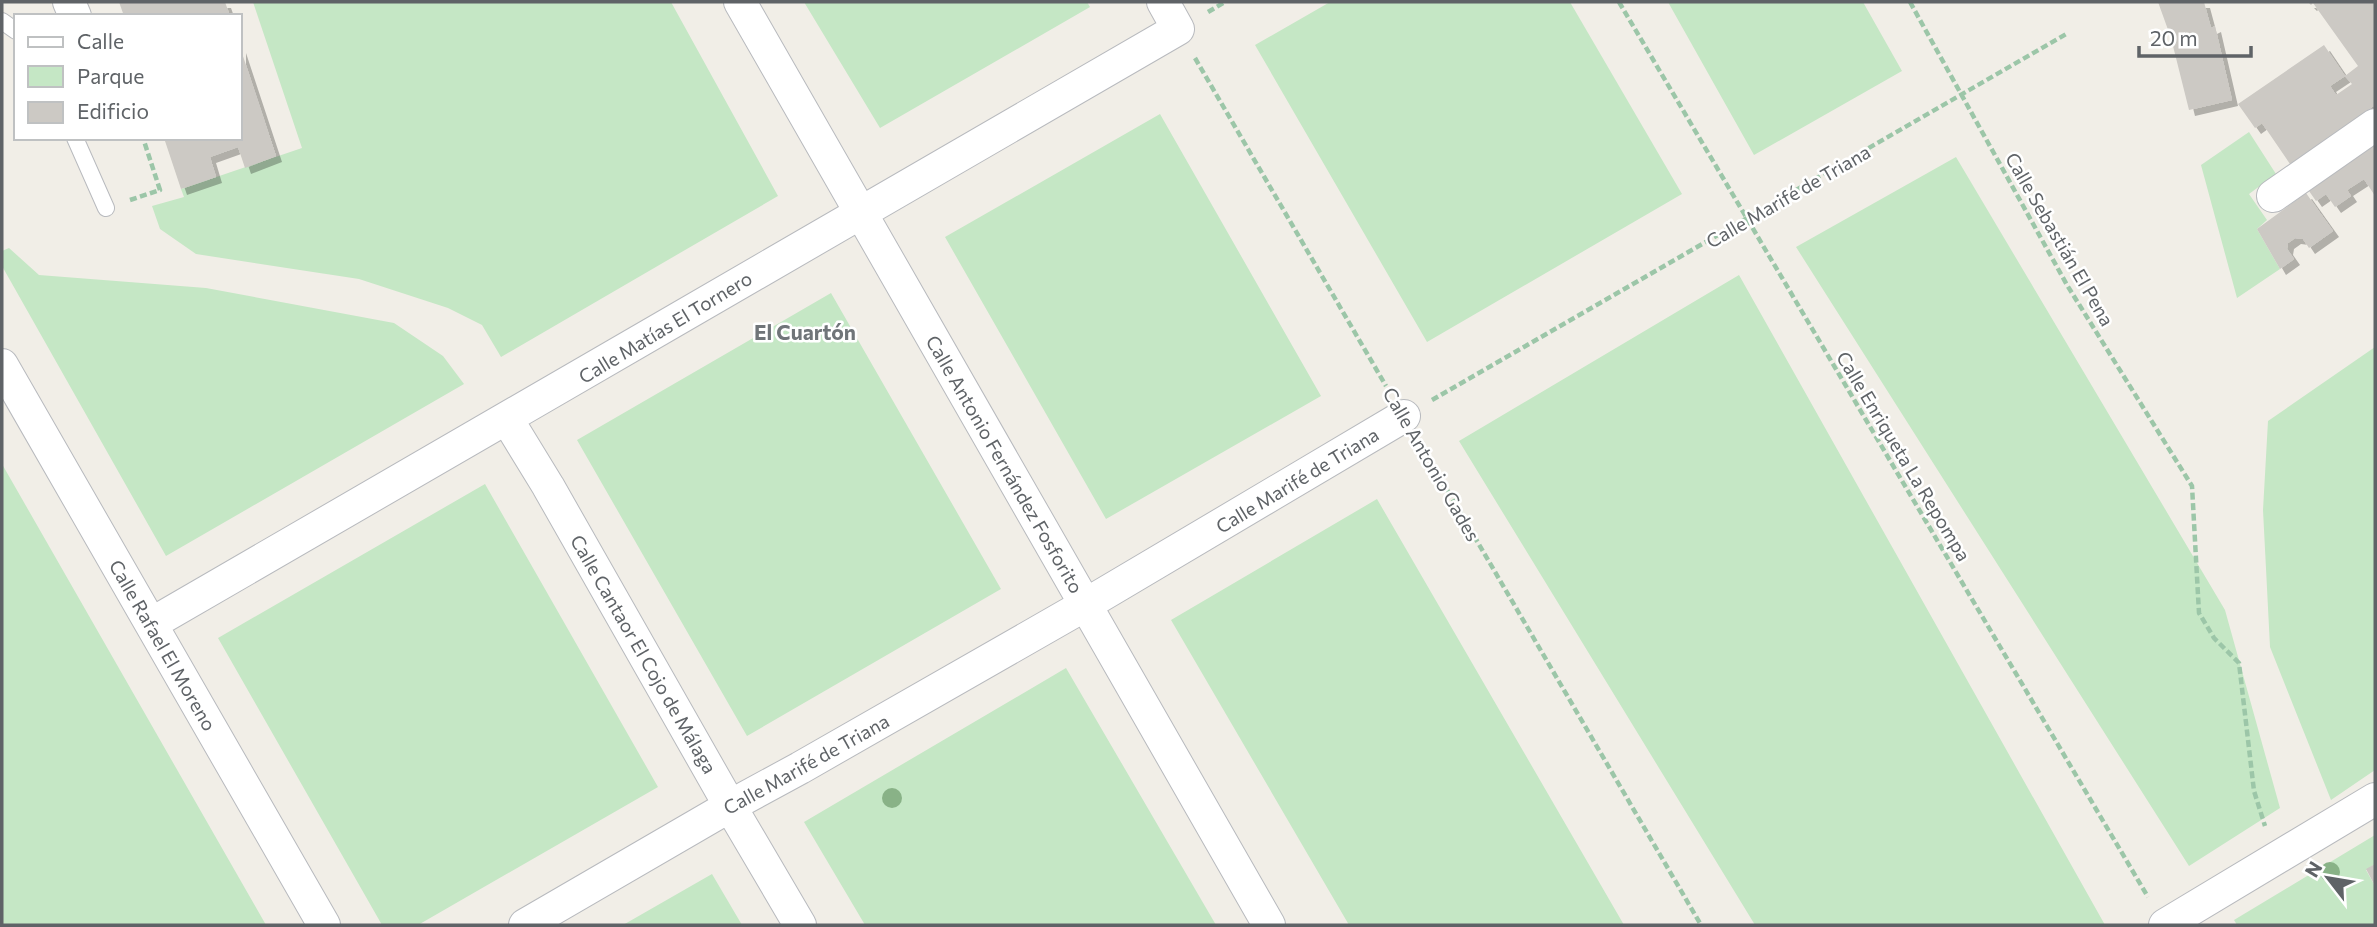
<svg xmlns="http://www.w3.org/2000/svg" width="2377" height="927" viewBox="0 0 2377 927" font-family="Commissioner,sans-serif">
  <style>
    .green { fill: #c5e7c5 }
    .building { fill: #ccc9c4; filter: url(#shadow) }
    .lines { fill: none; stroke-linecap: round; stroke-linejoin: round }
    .lane-casing { stroke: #b8babe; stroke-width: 18 }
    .street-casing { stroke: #b8babe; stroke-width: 34 }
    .path { stroke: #9cc6a8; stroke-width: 4.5; stroke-dasharray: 7 3.5; stroke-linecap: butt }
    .lane { stroke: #fff; stroke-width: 16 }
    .street { stroke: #fff; stroke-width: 32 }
    .tree { fill: #89b287 }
    .labels { text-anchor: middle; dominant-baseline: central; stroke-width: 5; stroke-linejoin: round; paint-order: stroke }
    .street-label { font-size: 19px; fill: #5f6367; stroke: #fff }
    .neighbourhood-label { font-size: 21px; font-weight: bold; fill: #707579; stroke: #fff }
  </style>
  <defs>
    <filter id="shadow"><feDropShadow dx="6" dy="6" stdDeviation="0" flood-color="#0004"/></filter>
  </defs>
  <rect width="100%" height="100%" fill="#f1eee7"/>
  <!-- green -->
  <path class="green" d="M253 2H671L778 196 501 357 482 325 448 308 359 279 196 254 160 229 152 206 184 197 181 189 302 148Z
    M804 2H1087L1090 7 880 128Z
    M1330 2H1570L1682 194 1427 342 1255 45Z
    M1668 2H1863L1902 71 1754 155Z
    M1160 114 1321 396 1106 519 945 237Z
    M2249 132 2276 174 2249 194 2267 220 2257 229 2280 269 2237 298 2201 165Z
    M1956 157 2225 610 2280 808 2189 866 1796 247Z
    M9 248 39 275 206 288 394 323 443 356 464 384 166 556 2 266V251Z
    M1739 275 2105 925H1755L1459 441Z
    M831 293 1001 589 747 736 577 440Z
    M2375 347V770L2331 800 2270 647 2263 510 2268 421Z
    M2 464 266 925H2Z
    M485 484 658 787 418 925H382L218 638Z
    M1377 499 1624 925H1349L1171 620Z
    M1066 668 1216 925H865L804 822Z
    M2375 835V864L2366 870 2375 886V925H2237L2234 920Z
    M712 874 742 925H623Z"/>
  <!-- building -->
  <path class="building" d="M119 2H225L230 16H124Z
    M2158 2H2204L2211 28 2215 26 2232 100 2189 110 2171 38Z
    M2308 2H2375V105L2290 164 2262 123 2255 128 2238 104 2324 45 2345 76 2330 86 2336 95 2352 84 2345 76 2358 66 2313 3 2311 5Z
    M240 47 276 156 245 168 238 147 210 157 216 177 181 189 164 138H240Z
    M2375 144V196L2364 179 2347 190 2351 196 2335 207 2326 194 2316 201 2309 191Z
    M2306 193 2333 231 2309 248 2303 239 2295 238 2288 243 2287 249 2294 259 2280 269 2257 229Z
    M2375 864V886L2366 869Z"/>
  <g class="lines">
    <!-- lane casing -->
    <g class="lane-casing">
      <path id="lane" d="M2 21 16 31
        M75 138 106 208"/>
    </g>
    <!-- street casing -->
    <g class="street-casing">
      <path id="street" d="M69 2 75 16
        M740 2 1269 925
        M2273 196 2375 125
        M2 365 324 925
        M507 419 548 486 730 806 800 925
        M151 624C494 427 835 226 1178 29L1163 2
        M525 925 730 806 800 768 1085 605 1404 416
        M2165 925 2375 799"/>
    </g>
    <!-- path -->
    <path class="path" d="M1619 2 2148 897
      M1910 2 2067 285 2192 486 2199 613 2214 638 2239 663 2254 791 2265 826
      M1208 12 1225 2
      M1195 58 1386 386
      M130 200 160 190 143 138
      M1432 400 2068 33
      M1421 445 1701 925"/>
    <!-- lane -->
    <use href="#lane" class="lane"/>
    <!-- street -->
    <use href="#street" class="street"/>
  </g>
  <!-- trees -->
  <g class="tree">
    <circle cx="892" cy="798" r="10"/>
    <circle cx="2330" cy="872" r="10"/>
  </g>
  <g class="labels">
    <!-- street labels -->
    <g class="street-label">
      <text transform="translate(1788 196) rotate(-30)">Calle Marifé de Triana</text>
      <text transform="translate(2060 239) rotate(60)">Calle Sebastián El Pena</text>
      <text transform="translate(665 327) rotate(-31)">Calle Matías El Tornero</text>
      <text transform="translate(1904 456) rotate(59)">Calle Enriqueta La Repompa</text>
      <text transform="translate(1005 464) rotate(60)">Calle Antonio Fernández Fosforito</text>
      <text transform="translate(1432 464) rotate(60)">Calle Antonio Gades</text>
      <text transform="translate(1297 480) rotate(-31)">Calle Marifé de Triana</text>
      <text transform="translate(163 645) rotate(60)">Calle Rafael El Moreno</text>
      <text transform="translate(644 654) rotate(60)">Calle Cantaor El Cojo de Málaga</text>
      <text transform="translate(806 764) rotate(-29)">Calle Marifé de Triana</text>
    </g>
    <!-- neighbourhood labels -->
    <g class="neighbourhood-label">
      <text x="805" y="331">El Cuartón</text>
    </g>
  </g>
  <!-- border -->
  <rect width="2377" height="927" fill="none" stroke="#5f6367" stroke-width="7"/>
  <!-- legend -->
  <rect x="14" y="14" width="228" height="126" fill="#ffffff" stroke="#bfc1c2" stroke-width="2"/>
  <rect x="28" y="37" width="35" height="10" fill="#ffffff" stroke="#bfc1c2" stroke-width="2"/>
  <text x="77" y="49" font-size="21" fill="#5f6367">Calle</text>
  <rect x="28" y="66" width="35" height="21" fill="#c5e7c5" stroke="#bfc1c2" stroke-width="2"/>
  <text x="77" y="84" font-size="21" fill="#5f6367">Parque</text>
  <rect x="28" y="102" width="35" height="21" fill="#ccc9c4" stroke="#bfc1c2" stroke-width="2"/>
  <text x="77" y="119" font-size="21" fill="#5f6367">Edificio</text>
  <!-- north arrow -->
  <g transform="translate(2328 878) rotate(301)" stroke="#ffffff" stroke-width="5" paint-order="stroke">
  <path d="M0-5L12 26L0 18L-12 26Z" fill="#5f6367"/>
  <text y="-10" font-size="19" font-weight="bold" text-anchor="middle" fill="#5f6367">N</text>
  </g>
  <!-- scale -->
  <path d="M2139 46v10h112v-10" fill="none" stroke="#5f6367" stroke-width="3.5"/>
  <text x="2150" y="46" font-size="21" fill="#5f6367" stroke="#ffffff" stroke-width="5" paint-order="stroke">20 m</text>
</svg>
